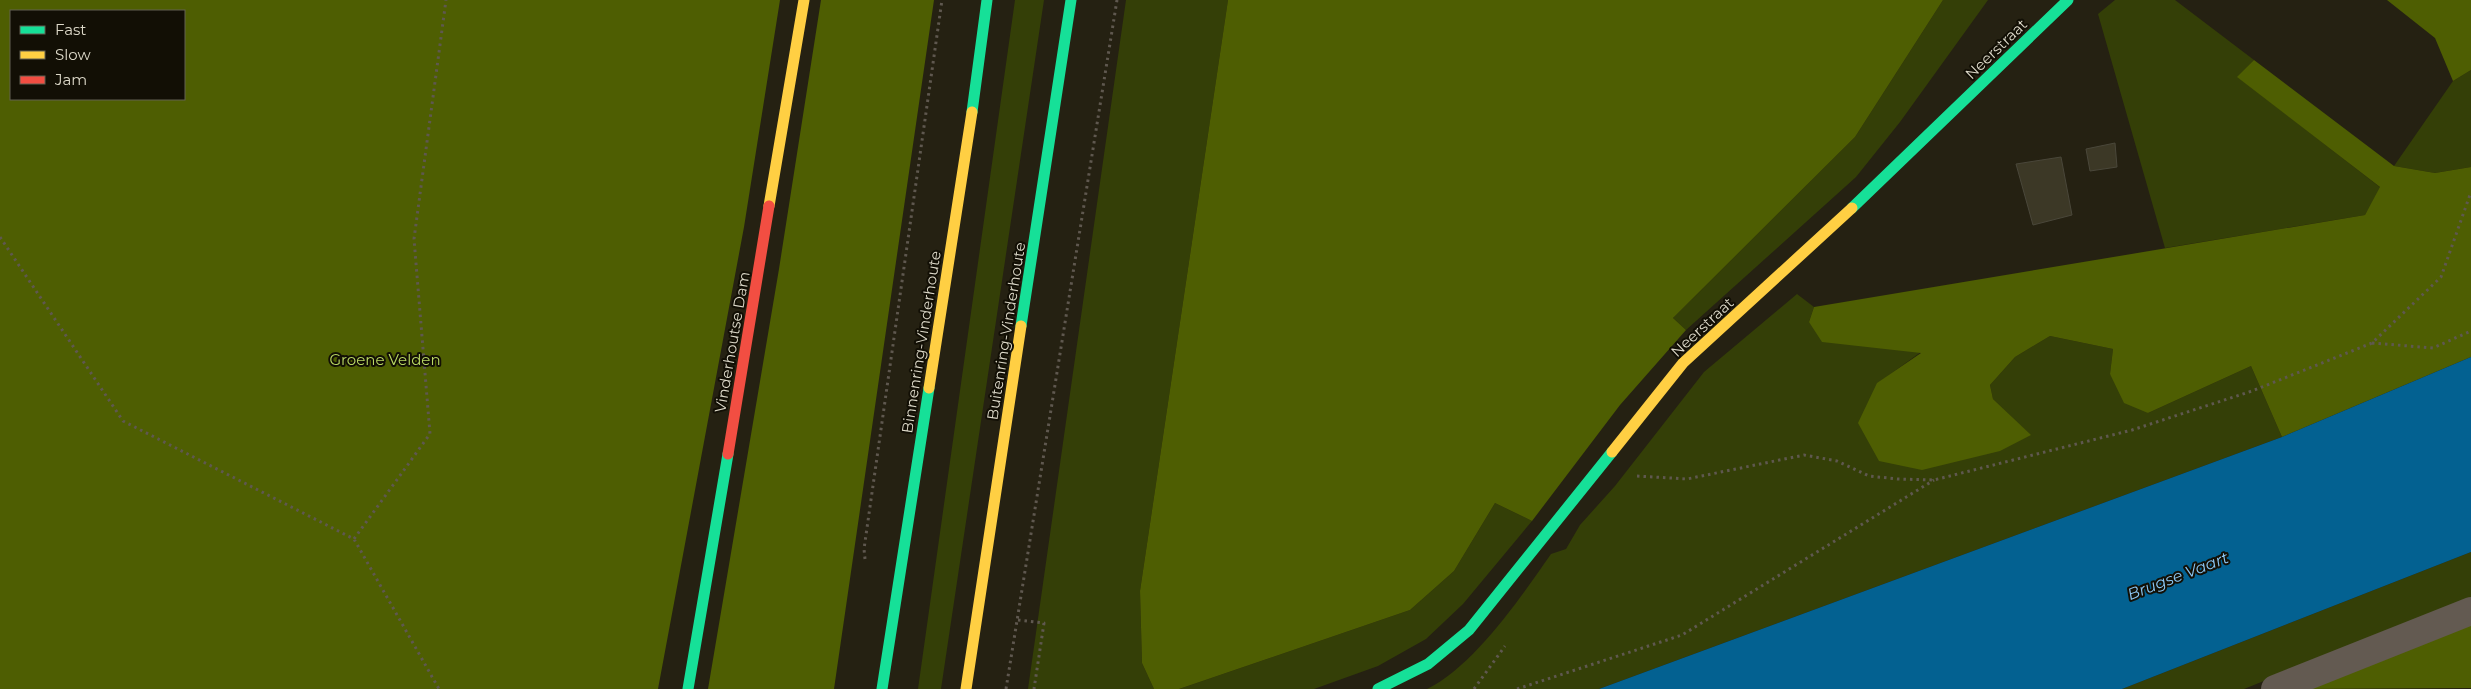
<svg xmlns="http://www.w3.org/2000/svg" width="2471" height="689" viewBox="0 0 2471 689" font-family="Montserrat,sans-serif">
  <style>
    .green { fill: #343f07 }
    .forest { fill: #4e5e02; fill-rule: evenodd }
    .water { fill: #036191 }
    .building { fill: #3c3826; stroke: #4a473a }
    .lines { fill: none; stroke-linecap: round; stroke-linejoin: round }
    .path { stroke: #5f584f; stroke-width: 3; stroke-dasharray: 2.5 4; stroke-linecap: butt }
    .street { stroke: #635a51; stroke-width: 28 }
    .fast { stroke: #16e098; stroke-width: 11 }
    .slow { stroke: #ffcf43; stroke-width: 11 }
    .jam { stroke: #f24e42; stroke-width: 11 }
    .labels { text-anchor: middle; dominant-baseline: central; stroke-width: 4; stroke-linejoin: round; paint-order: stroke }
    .street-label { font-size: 15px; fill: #ddd9c9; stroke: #120f05 }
    .park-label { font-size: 15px; fill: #bad964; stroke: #120f05 }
    .water-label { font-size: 16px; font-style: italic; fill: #8bc6f3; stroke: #120f05 }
  </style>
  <rect width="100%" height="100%" fill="#252112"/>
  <!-- green -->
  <path class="green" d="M1015 0H1044L941 689H918Z
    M1126 0H1228L1140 591 1142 663 1154 689H1028Z
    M1943 0H1988L1900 122 1856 177 1686 330 1673 318 1855 137Z
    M2115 0H2175L2254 60 2238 77 2381 188 2365 215 2165 248 2098 14Z
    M2471 70V167L2435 173 2394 166 2453 81Z
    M1797 294 1814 307 1809 322 1921 352 1878 383 2030 435 1993 399 1990 385 2015 357 2050 336 2113 349 2110 374 2148 413 2251 366 2282 437 1599 689H1427C1474 666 1521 597 1551 554L1566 549 1580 525 1615 486 1704 372Z
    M1495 503 1532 521 1463 604 1426 639 1378 666 1314 689H1179L1410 610 1454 571Z
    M2471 552V598L2244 689H2122Z"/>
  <!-- forest -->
  <path class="forest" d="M0 0H780L744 227 658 689H0ZM11 11H184V99H11Z
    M821 0H934L834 689H708L779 269Z
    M1228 0H1943L1855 137 1673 318 1686 330 1620 405 1532 521 1495 503 1454 571 1410 610 1179 689H1154L1142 663 1140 591Z
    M2387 0H2471V70L2453 81 2435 38Z
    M2254 60 2394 166 2435 173 2471 167V357L2282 437 2251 366 2148 413 2124 403 2110 374 2113 349 2050 336 2015 357 1990 385 1993 399 2031 435 2000 451 1922 470 1879 461 1858 423 1877 383 1921 353 1822 342 1809 322 1814 307 2365 215 2380 187 2237 77Z
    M2471 624V688L2300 689Z"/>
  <!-- water -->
  <path class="water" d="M2471 357V552L2122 689H1599L2282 437Z"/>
  <!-- building -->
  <path class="building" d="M2115 143 2117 167 2090 171 2086 149Z
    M2061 157 2072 215 2033 225 2016 164Z"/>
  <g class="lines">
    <!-- path -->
    <path class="path" d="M0 237 123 421 354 539 439 689
      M2372 343 2433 348 2471 331
      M1637 476 1687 479 1804 455 1837 461 1869 476 1898 479 1934 480 2132 430 2252 391 2372 343 2441 277 2471 192
      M354 539 430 434 414 239 446 0
      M865 559 864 549 942 0
      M1018 620 1044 623 1034 689
      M1006 689 1117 0
      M1474 689 1505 646
      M1517 689 1682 635 1934 480"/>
    <!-- street -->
    <path class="street" d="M2275 689 2471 611"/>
    <!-- fast -->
    <path class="fast" d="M972 112 987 0
      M1852 208 2068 0
      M1021 326 1071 0
      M688 689 728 454
      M882 689 929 388
      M1378 689 1428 664 1469 630 1612 452"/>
    <!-- slow -->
    <path class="slow" d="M769 206 804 0
      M929 388 972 112
      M1612 452 1683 363 1852 208
      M966 689 1021 326"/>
    <!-- jam -->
    <path class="jam" d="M728 454 769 206"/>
  </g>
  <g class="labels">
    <!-- street labels -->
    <g class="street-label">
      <text transform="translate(1996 49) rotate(-44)">Neerstraat</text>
      <text transform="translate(1702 327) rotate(-43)">Neerstraat</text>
      <text transform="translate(1006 331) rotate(-81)">Buitenring-Vinderhoute</text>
      <text transform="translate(732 342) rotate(-80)">Vinderhoutse Dam</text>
      <text transform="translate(921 342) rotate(-81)">Binnenring-Vinderhoute</text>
    </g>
    <!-- park labels -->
    <g class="park-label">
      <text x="385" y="359">Groene Velden</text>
    </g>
    <!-- water labels -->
    <g class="water-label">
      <text transform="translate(2178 576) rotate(-21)">Brugse Vaart</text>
    </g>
  </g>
  <!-- legend -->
  <rect x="10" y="10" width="175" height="90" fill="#120f05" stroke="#636053"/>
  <rect x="20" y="26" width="25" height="8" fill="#16e098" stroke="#636053"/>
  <text x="55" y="35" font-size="15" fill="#ddd9c9">Fast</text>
  <rect x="20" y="51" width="25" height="8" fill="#ffcf43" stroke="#636053"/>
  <text x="55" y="60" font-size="15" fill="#ddd9c9">Slow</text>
  <rect x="20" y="76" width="25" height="8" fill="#f24e42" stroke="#636053"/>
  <text x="55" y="85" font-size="15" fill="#ddd9c9">Jam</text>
</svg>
